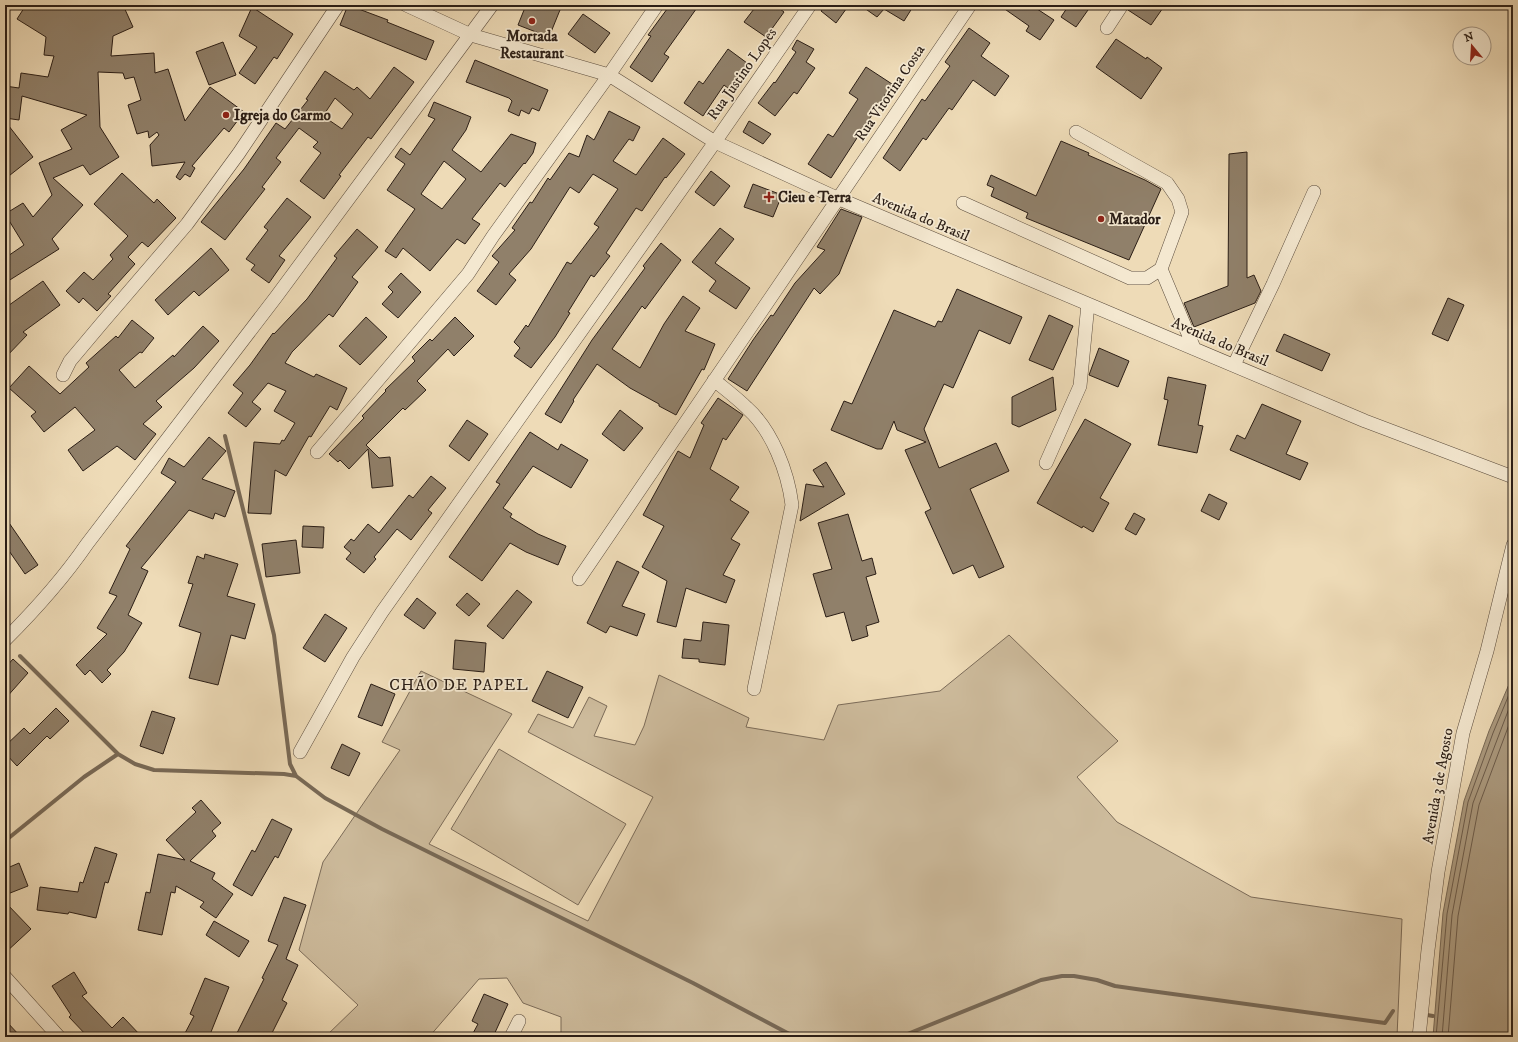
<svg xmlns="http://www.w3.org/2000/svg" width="1518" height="1042" viewBox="0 0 1518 1042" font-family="'IM FELL DW Pica',serif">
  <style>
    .green { fill: #cdbb9c; stroke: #7c6c59 }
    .water { fill: #ac9b80; stroke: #786956 }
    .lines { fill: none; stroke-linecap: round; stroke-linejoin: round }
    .shore { stroke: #6c5c4b; stroke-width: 1 }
    .stream { stroke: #786956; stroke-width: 4 }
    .building { fill: #90806a; stroke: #2b1e16; fill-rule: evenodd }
    .minor-casing { stroke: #5c4d3e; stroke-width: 14 }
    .minor { stroke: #f4e8d0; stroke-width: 13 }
    .poi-dot { fill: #8f2418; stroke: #f4e8d0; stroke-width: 1.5 }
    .labels { text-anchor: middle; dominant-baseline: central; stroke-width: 3.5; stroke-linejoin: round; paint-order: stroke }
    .poi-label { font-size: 15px; font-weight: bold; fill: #2b1e16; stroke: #f4e8d0; text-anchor: start }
    .street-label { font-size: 15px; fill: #2b1e16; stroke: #f4e8d0 }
    .neighbourhood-label { font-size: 16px; letter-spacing: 1px; fill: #2b1e16; stroke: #f4e8d0 }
  </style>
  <rect width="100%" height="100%" fill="#eedbb7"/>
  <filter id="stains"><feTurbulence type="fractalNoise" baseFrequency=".005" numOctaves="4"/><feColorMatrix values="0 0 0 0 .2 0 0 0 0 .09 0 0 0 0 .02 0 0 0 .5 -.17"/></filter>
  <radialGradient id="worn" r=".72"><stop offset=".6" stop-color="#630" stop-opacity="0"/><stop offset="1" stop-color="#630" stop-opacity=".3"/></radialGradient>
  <!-- green -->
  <path class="green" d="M1009 635 1118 741 1077 777 1117 822 1251 897 1402 919 1397 1037H561V1017L523 1003 507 978 479 979 429 1037H325L358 1005 299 950 323 862 400 750 382 742 421 671 512 714 429 844 588 921 653 797 528 732 538 714 573 728 589 697 607 706 594 736 635 745 644 726 659 675 749 718 746 727 824 740 838 705 940 691Z
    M499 749 626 824 578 905 451 829Z"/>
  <!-- water -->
  <path class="water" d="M1513 675V1037H1433L1443 913 1464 801 1489 731Z"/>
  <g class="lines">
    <!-- shore -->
    <path class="shore" d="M1436 1037 1447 914 1468 802 1493 733 1513 685
      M1442 1037 1452 915 1473 803 1513 698
      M1448 1037 1458 916 1479 805 1513 714"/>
    <!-- stream -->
    <path class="stream" d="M225 436 274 635 290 764 296 776
      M20 656 118 754 135 764 154 770 284 774 296 776 325 798 382 829 693 983 795 1037
      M5 841 84 777 118 754
      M1427 1015 1433 1016
      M900 1037 1041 980 1062 976H1074L1097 980 1115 986 1136 989 1385 1023 1393 1011"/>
  </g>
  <!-- building -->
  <path class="building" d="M26 5H123L133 27 113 36 111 56 154 53 155 73 168 69 185 121 210 87 244 112 229 132 224 128 192 166 195 168 190 177 185 174 180 180 176 177 185 162 152 166 150 145 159 135 157 132 149 138 148 131 137 134 128 105 141 100 134 77 125 79 123 73 98 72 100 127 119 157 90 175 83 165 53 178 83 205 52 239 59 249 5 283V258L24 245 5 214 23 203 33 217 52 195 39 163 72 149 61 130 87 115 22 96 19 120 5 118V86L19 88 21 73 48 77 54 56 44 55 46 37 17 19Z
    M348 5 388 20 387 22 434 41 426 60 340 25Z
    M526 5H562L549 37 518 25Z
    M670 5H699L664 54 669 57 652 82 630 67 651 36 648 35Z
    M757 5H775L784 12 766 37 744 22Z
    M825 5H849L836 23 821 11Z
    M860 5H914L904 21 884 9 877 17Z
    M999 5H1031L1054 20 1040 40 1026 31 1029 26Z
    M1069 5H1081L1088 10 1076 27 1061 17Z
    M1130 5H1165L1151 25 1128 10Z
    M252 7 293 34 277 59 274 57 255 84 239 73 257 47 239 36Z
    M583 14 610 33 595 53 568 34Z
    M969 28 990 43 981 56 1009 76 995 96 973 80 952 110 949 108 926 140 923 138 900 171 883 158 922 99 925 101 950 66 945 62Z
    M1116 39 1146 59 1147 57 1162 68 1141 99 1096 67Z
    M797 40 814 49 806 62 815 68 797 94 794 92 775 116 758 103 774 82 775 83 796 52 792 49Z
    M223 42 236 75 209 85 196 52Z
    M728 49 747 63 729 89 724 85 703 116 684 103 699 81 703 84Z
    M475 60 548 90 539 111 532 108 529 114 521 110 519 116 508 111 512 101 509 98 466 82Z
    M394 67 414 82 371 139 368 137 339 175 341 176 324 199 300 181 321 153 313 147 318 142 299 128 276 158 281 162 262 187 265 189 225 240 201 222 244 169 276 123 285 129 308 100 306 99 325 71 354 90 357 87 370 99ZM335 98 353 114 342 129 323 116Z
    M866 67 892 84 831 178 808 164 828 134 833 137 858 99 849 93Z
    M434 102 471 117 466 130 452 150 481 172 511 134 536 143 533 153 525 164 524 163 505 187 500 183 472 219 480 224 465 244 457 239 430 271 403 248 396 258 385 251 415 209 387 190 405 164 395 157 401 148 410 155 435 119 428 116ZM444 161 466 179 442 209 421 194Z
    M609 111 640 127 633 141 629 139 613 161 636 175 663 138 685 154 666 178 665 177 642 211 636 208 606 253 610 256 594 277 591 275 568 312 570 313 555 337 531 368 514 356 520 348 514 342 526 325 528 327 567 262 571 264 599 227 594 224 618 189 593 174 579 193 570 187 531 249 509 274 516 280 496 305 477 291 499 262 492 256 515 230 512 228 530 202 532 203 548 178 550 180 569 153 579 157 587 135 594 140Z
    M5 121 33 157 5 179Z
    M749 121 771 134 763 144 743 132Z
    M1061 141 1089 153 1088 155 1145 180 1161 189 1129 260 1026 218 1028 213 991 196 994 188 987 185 991 175 1036 196Z
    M1247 152V278L1254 275 1261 291 1255 303 1194 327 1184 303 1228 286 1229 154Z
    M711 171 730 186 714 206 695 192Z
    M122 173 154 203 157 199 176 218 148 247 142 242 128 257 135 264 108 294 111 296 97 311 83 298 79 303 66 291 84 272 93 280 113 259 110 255 128 236 94 204Z
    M753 184 782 195 773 217 744 207Z
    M287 198 311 217 279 256 285 260 269 283 251 270 255 265 246 259 268 230 264 227Z
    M841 209 862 217 839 274 820 294 814 288 747 391 728 379 753 340 771 315 773 316 795 283 825 250 817 247Z
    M720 228 734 239 715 263 750 288 736 309 709 291 716 281 692 262Z
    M357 229 378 247 352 277 358 282 333 317 329 314 292 352 285 363 314 377 316 374 347 388 337 410 330 406 311 437 309 436 286 476 275 470 271 514 248 513 254 442 280 444 282 440 284 441 295 423 274 411 286 391 268 383 252 402 261 409 246 427 228 413 243 393 233 385 250 365 273 333 274 334 307 299 337 258 334 256Z
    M661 243 681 260 645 309 642 306 612 349 640 368 664 324 683 296 700 308 685 331 715 344 704 370 702 369 676 415 659 406V404L630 388 597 364 573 400 574 401 561 423 545 414 592 340 645 268 643 266Z
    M211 248 229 270 199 296 194 291 168 315 155 300Z
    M401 273 421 292 398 318 382 304 393 292 388 287Z
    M43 281 60 305 23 332 27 335 5 358V308Z
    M957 289 1022 317 1010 344 979 330 953 388 944 384 924 429 939 468 996 443 1009 471 970 489 1004 567 979 578 973 565 953 574 925 512 931 509 905 450 926 442 897 430 894 421 882 449H877L831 430 844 401 852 404 894 310 935 327 938 321 942 322Z
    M1448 298 1464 305 1448 341 1432 334Z
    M1049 315 1073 326 1053 370 1029 360Z
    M366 317 387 337 360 365 339 346Z
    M455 317 474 336 454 356 448 349 417 381 426 390 405 410 403 408 366 445 379 458 390 457 393 486 372 488 368 449 349 469 340 460 338 462 329 454 364 418 362 416 386 391 385 390 415 361 412 357 430 339 432 341Z
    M132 320 154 338 142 353 140 352 119 370 135 388 173 355 174 357 203 326 219 341 194 368 156 401 162 407 143 424 156 434 135 460 117 446 83 471 68 450 95 430 75 407 44 432 31 416 36 412 9 388 29 366 60 394 89 367 86 363 116 336 118 338Z
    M1284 334 1330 354 1322 371 1276 351Z
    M1099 348 1129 361 1118 387 1089 375Z
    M1053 377 1056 410 1019 427 1012 424V397Z
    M1168 377 1206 385 1198 425 1203 426 1197 453 1158 445 1168 400 1164 399Z
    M718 398 743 415 726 440 723 438 710 469 739 487 730 500 749 512 731 539 740 544 723 575 735 580 726 603 686 588 676 627 657 622 667 581 642 567 664 526 643 515 678 451 690 458 704 425 701 423Z
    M1262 404 1301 421 1286 454 1308 463 1300 480 1230 450 1237 435 1245 439Z
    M620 410 643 428 624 451 602 434Z
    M1085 419 1131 444 1100 498 1109 503 1093 532 1083 526 1082 528 1037 503Z
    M467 420 488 434 469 461 449 446Z
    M530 432 558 450 561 444 588 460 571 488 533 466 503 508 512 514 510 517 538 534 566 546 558 565 526 552 510 543 482 581 449 557 500 484 496 482Z
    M209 437 226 451 202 479 235 491 225 517 215 513 213 519 189 510 141 568 148 571 128 615 142 623 124 652 107 670 111 674 102 683 90 670 85 675 76 665 107 634 97 628 117 596 109 593 130 549 126 546 176 482 161 473 169 458 184 467Z
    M826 462 845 494 800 521 806 484 824 487 813 470Z
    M431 476 446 488 428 510 432 513 411 540 397 529 374 557 376 559 364 573 346 559 351 553 344 547 351 539 354 541 368 524 379 533 409 495 413 498Z
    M1209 494 1227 503 1219 520 1201 511Z
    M1134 513 1145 519 1136 535 1125 529Z
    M848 514 862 561 872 558 876 574 866 577 879 622 866 626 868 636 852 641 844 612 826 617 813 574 832 569 818 523Z
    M5 517 38 565 25 574 5 545Z
    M303 526 324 527 323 548 302 547Z
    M296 540 300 573 266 577 262 544Z
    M205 554 238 564 227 596 255 604 245 639 231 635 218 685 189 678 201 633 179 626 193 584 188 583 197 556 204 559Z
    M617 561 639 572 622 606 645 614 637 636 610 626 606 633 587 623Z
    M517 590 532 602 503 639 487 626Z
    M467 593 480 604 469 616 456 605Z
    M417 598 436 613 424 629 404 615Z
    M325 614 347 628 325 662 303 648Z
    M703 622 729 625 725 665 699 662V659L682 658 684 639 701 641Z
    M455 640 486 643 484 672 453 669Z
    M13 659 28 673 5 699V668Z
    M547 671 583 687 568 718 532 701Z
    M371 684 395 694 382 726 358 717Z
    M56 708 69 721 50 739 47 736 17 766 5 753V746L24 728 30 734Z
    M152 711 175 718 163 754 140 746Z
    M342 744 360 753 349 776 331 768Z
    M201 800 221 823 212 831 216 836 190 861 215 873 212 879 233 894 216 918 200 907 204 902 176 886 175 893 171 892 162 935 138 930 146 892 150 893 158 854 185 860 166 840 196 812 192 808Z
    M272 819 292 829 278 858 275 856 252 896 233 885 252 850 255 852Z
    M95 847 117 854 108 883 105 882 96 918 69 912 68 914 37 910 40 887 78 892 80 882 83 883Z
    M19 863 28 886 5 895V869Z
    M284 897 306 905 286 959 298 965 282 1000 287 1003 270 1037H235L264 979 262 978 278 945 268 941Z
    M5 902 31 929 5 953Z
    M214 921 249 941 239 957 206 935Z
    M74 972 87 993 82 996 112 1028 123 1017 142 1037H88L69 1017 71 1015 52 986Z
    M205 978 229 987 209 1037H183L194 1016 190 1014Z
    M484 994 508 1004 493 1037H471L478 1024 472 1021Z
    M5 1020 21 1037H5Z"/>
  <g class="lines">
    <!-- minor casing -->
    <g class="minor-casing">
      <path id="minor" d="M406 5 471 35 609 75 715 142 837 198 1365 421 1513 477
        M1107 28 1122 5
        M963 203 1130 278H1147L1161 269 1182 212 1178 199 1167 183 1076 132
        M1161 269 1194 348
        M1234 365 1273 284 1314 192
        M63 375 70 361 102 323 187 224 239 153 338 5
        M714 380C725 389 737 398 747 408 772 430 788 472 792 505L754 689
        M317 452 468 274 493 236 609 75 657 5
        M1046 463 1080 386 1088 304
        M579 579 970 5
        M5 640C35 610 63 579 87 544L276 297 492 5
        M300 752 353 657 382 612 715 142 810 5
        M5 977 59 1037
        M511 1037 519 1021
        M1419 1037 1428 950 1438 872 1463 733 1487 651 1513 545"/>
    </g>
    <!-- minor -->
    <use href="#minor" class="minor"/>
  </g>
  <!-- markers -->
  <g class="poi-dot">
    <circle cx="532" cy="21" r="4"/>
    <circle cx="226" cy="115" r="4"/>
    <path d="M767 191h4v4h4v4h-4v4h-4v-4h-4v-4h4z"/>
    <circle cx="1101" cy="219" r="4"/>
  </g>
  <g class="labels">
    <!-- poi labels -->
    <g class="poi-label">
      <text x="532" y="36" text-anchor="middle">Mortada<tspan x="532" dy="17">Restaurant</tspan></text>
      <text x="234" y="115">Igreja do Carmo</text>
      <text x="778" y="197">Cieu e Terra</text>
      <text x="1109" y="219">Matador</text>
    </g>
    <!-- street labels -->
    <g class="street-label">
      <text transform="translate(742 74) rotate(-55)">Rua Justino Lopes</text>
      <text transform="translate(890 93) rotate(-56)">Rua Vitorina Costa</text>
      <text transform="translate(921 217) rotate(23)">Avenida do Brasil</text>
      <text transform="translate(1220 342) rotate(23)">Avenida do Brasil</text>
      <text transform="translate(1438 786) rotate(-80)">Avenida 3 de Agosto</text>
    </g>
    <!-- neighbourhood labels -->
    <g class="neighbourhood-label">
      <text x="459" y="685">CHÃO DE PAPEL</text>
    </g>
  </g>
  <!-- margin -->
  <rect width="1518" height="1042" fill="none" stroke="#eedbb7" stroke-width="20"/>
  <rect x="6" y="6" width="1506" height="1030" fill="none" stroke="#2b1e16" stroke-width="2"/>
  <rect x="10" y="10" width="1498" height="1022" fill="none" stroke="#2b1e16"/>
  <!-- north arrow -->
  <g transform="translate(1472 46) rotate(342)"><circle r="19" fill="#f4e8d0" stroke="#a49786"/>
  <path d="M0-3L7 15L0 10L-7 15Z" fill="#8f2418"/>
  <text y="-6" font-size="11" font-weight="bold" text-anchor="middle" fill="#2b1e16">N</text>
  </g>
  <rect width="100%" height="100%" filter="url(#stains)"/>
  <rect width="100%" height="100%" fill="url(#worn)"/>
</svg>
